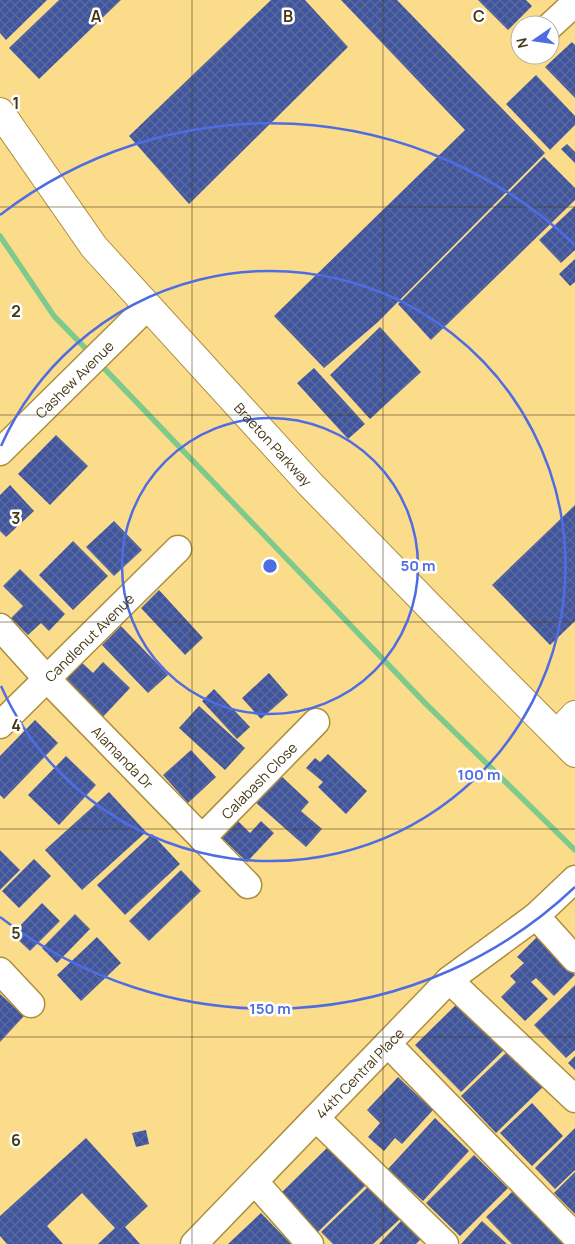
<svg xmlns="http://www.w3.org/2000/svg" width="575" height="1244" viewBox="0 0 575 1244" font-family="Manrope,sans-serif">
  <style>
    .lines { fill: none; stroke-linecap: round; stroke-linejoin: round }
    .stream { stroke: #7eca8c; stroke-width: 5.5 }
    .building { fill: url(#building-cross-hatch) }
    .minor-casing { stroke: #ac8e3c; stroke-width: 29 }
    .major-casing { stroke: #ac8e3c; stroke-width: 30 }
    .minor { stroke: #fff; stroke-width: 26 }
    .major { stroke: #fff; stroke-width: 28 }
    .grid { fill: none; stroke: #453916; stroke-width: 1; stroke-opacity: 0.55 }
    .ring { fill: none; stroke: #4f6de2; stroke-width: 2.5 }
    .labels { text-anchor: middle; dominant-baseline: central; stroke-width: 5; stroke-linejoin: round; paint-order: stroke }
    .street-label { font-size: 14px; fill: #453916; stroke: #fff }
    .grid-label { font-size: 16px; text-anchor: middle; font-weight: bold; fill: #453916; stroke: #fff; stroke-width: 5; stroke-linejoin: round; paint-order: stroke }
    .centre { fill: #4f6de2; stroke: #fff; stroke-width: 2.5 }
    .ring-label { font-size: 15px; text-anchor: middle; font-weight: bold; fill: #4f6de2; stroke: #fff; stroke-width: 5; stroke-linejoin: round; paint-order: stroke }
  </style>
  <defs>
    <pattern id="building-cross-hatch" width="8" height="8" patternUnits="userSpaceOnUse" patternTransform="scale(1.25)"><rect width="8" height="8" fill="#40559b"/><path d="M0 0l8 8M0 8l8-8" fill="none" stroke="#5b6ba1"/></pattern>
  </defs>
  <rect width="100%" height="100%" fill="#fbdc8a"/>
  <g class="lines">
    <!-- stream -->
    <path class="stream" d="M0 236 54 316 90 353
      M99 363 426 704 575 850"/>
  </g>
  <!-- building -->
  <path class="building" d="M0 0H47L6 40 0 33Z
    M59 0H121L39 79 9 48Z
    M271 0H305L348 47 189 204 129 136Z
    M341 0H397L545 153 378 322 324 368 274 316 465 130Z
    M478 0H526L532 6 508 30Z
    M572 42 575 45V98L545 67Z
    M536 75 575 116V125L550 150 506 104Z
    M567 144 575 152V163L561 149Z
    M544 157 575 188V200L431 340 398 304Z
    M575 206V250L561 263 539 240Z
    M575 259V282L570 286 559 274Z
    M380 327 421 372 370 419 330 375Z
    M314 368 365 424 348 439 297 383Z
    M56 435 88 466 50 505 18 474Z
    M10 485 34 511 6 537 0 531V495Z
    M575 505V621L550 645 492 585Z
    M114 521 142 550 114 576 86 547Z
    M73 541 108 576 73 610 39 575Z
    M20 569 65 614 49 631 41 623 28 635 11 618 23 606 3 586Z
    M159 590 203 638 185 655 141 608Z
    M121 626 168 675 148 693 102 645Z
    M79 660 93 673 103 662 130 688 101 719 60 681Z
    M269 673 288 695 261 719 242 698Z
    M214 689 250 727 237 739 202 701Z
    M199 706 245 748 225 770 179 728Z
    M35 720 58 743 4 799 0 795V756Z
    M191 750 216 777 188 803 163 775Z
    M328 754 367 791 346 814 318 787 323 782 306 768 315 758 320 762Z
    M66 756 96 785 59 825 28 795Z
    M278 773 309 802 301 811 322 829 306 847 254 801Z
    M109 792 146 832 82 890 45 850Z
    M238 821 250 833 261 821 274 833 247 862 222 838Z
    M152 834 180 864 125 915 97 885Z
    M0 850 20 870 0 890Z
    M34 859 51 876 19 908 2 891Z
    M181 870 201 891 149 941 129 921Z
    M42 903 60 921 30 951 12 934Z
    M75 914 90 929 57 963 42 948Z
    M538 936 575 975 554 996 536 978 531 982 548 999 525 1021 501 997 516 982 510 976 524 963 517 957Z
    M97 937 121 963 81 1001 57 975Z
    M575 985V1050L566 1058 534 1025Z
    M0 994 24 1016 0 1042Z
    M463 998 509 1045 461 1092 415 1045Z
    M512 1047 547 1083 496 1133 461 1096Z
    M575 1056V1070L568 1063Z
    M398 1077 433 1110 402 1144 395 1138 384 1151 368 1137 380 1123 367 1110Z
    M532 1103 563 1136 532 1166 500 1133Z
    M435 1118 469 1151 423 1201 388 1169Z
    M575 1128V1170L555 1189 535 1168Z
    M146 1130 149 1144 136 1147 132 1133Z
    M86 1138 148 1206 125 1227 140 1244H98L115 1228 82 1193 47 1226 63 1244H7L0 1236V1216Z
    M329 1146 367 1184 315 1235 278 1196Z
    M474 1155 508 1188 460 1236 426 1203Z
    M575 1172V1214L554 1193Z
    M369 1186 400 1219 373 1244H333L321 1232Z
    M513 1191 563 1244H512L486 1217Z
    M261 1213 291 1244H228Z
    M403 1219 422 1238 416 1244H379Z
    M482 1221 507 1244H461Z"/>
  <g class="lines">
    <!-- minor casing -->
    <g class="minor-casing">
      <g id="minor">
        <path d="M550 26 575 3"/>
        <path id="s1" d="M0 452 148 306"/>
        <path id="s2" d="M0 627 46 678 248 885"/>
        <path id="s3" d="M0 725 178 549"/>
        <path id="s4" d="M202 838 316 722"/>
        <path d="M536 916 575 959"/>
        <path d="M0 971 31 1004"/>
        <path d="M449 980 575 1099"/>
        <path d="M388 1044 575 1236"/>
        <path d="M316 1118 445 1244"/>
        <path d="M255 1182 310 1244"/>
        <path id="s5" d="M194 1244 449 980 536 916 575 879"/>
      </g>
    </g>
    <!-- major casing -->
    <g class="major-casing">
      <g id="major">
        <path id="s6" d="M0 112 94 247 310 484 430 607 575 753"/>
        <path d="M557 734 575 715"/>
      </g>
    </g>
    <!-- minor -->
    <use href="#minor" class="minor"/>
    <!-- major -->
    <use href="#major" class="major"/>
  </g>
  <!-- grid -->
  <path class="grid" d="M192 0V1244M383 0V1244M0 207H575M0 415H575M0 622H575M0 829H575M0 1037H575"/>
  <!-- distance rings -->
  <g class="ring">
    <circle cx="270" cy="566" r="148"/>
    <path d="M1 446A295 295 0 1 1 1 686"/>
    <path d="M575 887A443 443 0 0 1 0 917M0 215A443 443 0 0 1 575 245"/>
  </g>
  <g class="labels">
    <!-- street labels -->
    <g class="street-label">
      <text stroke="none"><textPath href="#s1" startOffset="104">Cashew Avenue</textPath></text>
      <text stroke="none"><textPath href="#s6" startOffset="431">Braeton Parkway</textPath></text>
      <text stroke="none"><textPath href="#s3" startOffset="125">Candlenut Avenue</textPath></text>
      <text stroke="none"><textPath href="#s2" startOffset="179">Alamanda Dr</textPath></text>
      <text stroke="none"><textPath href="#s4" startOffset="81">Calabash Close</textPath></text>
      <text stroke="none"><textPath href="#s5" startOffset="238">44th Central Place</textPath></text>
    </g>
  </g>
  <g class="grid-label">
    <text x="96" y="22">A</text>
    <text x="288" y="22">B</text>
    <text x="479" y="22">C</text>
    <text x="16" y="109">1</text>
    <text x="16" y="317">2</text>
    <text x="16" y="524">3</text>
    <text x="16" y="731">4</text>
    <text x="16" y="939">5</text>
    <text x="16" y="1146">6</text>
  </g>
  <circle cx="270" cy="566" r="8" class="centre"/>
  <g class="ring-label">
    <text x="418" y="571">50 m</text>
    <text x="479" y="780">100 m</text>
    <text x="270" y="1014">150 m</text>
  </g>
  <!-- north arrow -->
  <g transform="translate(535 40) rotate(257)"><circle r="24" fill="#ffffff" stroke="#b5b0a2"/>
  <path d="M0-4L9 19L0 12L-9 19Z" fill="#4f6de2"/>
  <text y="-8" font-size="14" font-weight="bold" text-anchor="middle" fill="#453916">N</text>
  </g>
</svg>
